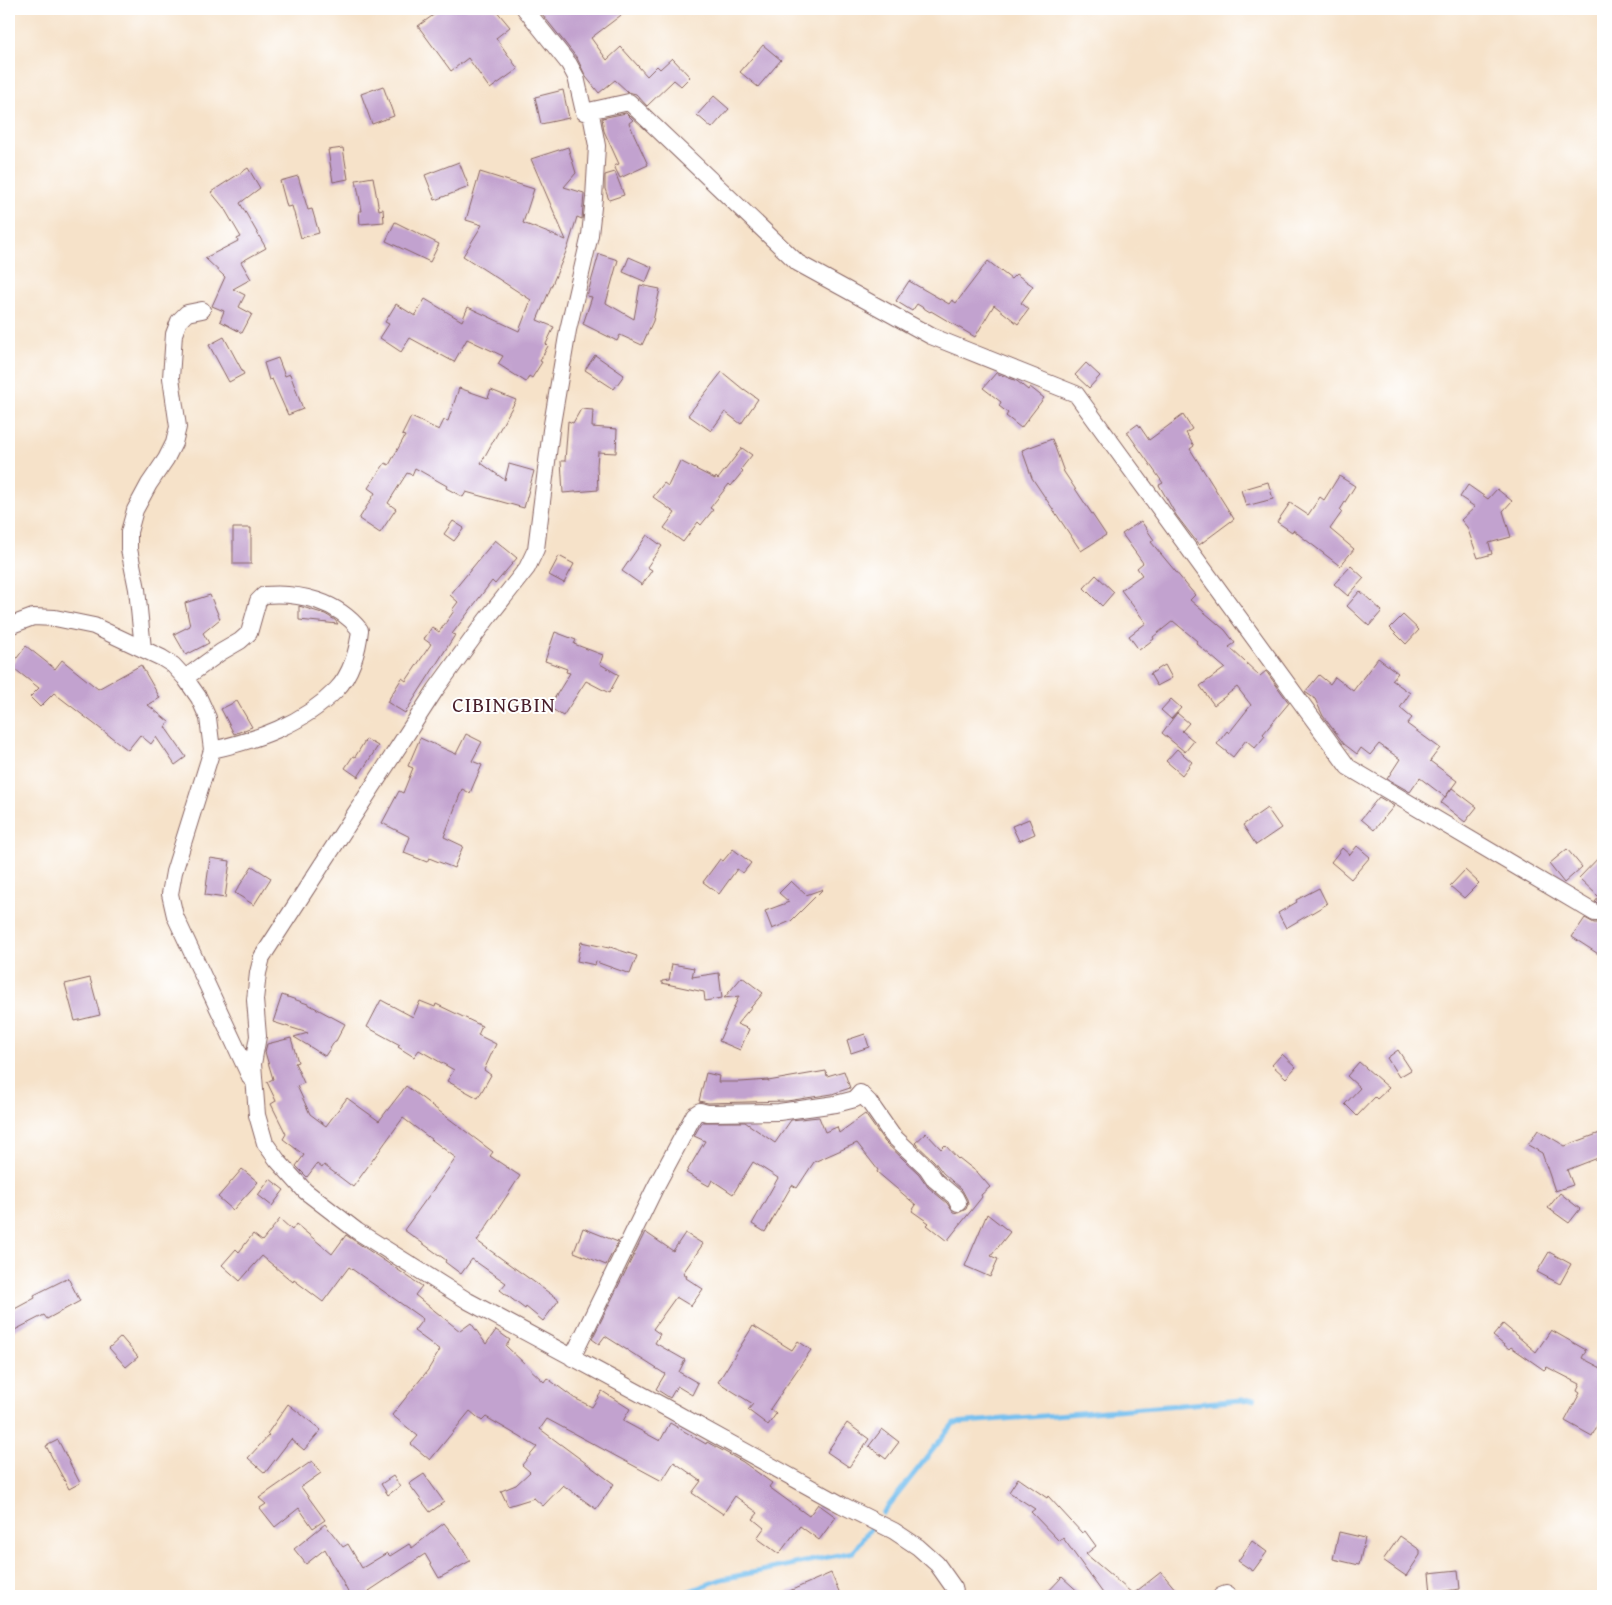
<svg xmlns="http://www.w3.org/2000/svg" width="1612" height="1605" viewBox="0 0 1612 1605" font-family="'Gentium Book Plus',serif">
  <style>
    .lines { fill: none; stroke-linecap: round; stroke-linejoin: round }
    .stream { stroke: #76c0ef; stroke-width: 5 }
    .building { fill: #c2a2cf }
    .street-casing { stroke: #866362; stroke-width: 18 }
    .street { stroke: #fff; stroke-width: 16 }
    .labels { text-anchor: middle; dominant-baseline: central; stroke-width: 4; stroke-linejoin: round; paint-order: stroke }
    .quarter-label { font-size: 21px; letter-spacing: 1px; fill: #4a1f2b; stroke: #fff }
  </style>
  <rect width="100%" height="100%" fill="#fff"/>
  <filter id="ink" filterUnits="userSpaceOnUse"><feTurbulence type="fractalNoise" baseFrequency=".02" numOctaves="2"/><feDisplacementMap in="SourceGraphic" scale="10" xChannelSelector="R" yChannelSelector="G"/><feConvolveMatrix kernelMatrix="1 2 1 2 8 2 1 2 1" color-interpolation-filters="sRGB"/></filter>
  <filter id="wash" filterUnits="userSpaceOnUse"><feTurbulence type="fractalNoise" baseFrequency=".0096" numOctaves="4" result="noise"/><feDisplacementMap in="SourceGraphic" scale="20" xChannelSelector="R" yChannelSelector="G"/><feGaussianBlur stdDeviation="1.12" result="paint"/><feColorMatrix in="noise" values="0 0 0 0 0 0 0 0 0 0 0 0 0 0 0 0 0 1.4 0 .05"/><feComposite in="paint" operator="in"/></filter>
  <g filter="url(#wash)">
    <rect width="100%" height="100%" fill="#f6e2c9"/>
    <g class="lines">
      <!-- stream -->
      <path class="stream" d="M883 1513 954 1423 1254 1399
        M676 1596 722 1579 853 1552 870 1529"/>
    </g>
    <g id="blocks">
      <!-- building -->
      <path class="building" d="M442 9H495L510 27 496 38 518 69 490 89 468 58 451 71 418 26Z
        M538 9H629L591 38 607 60 621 47 647 76 657 66 660 69 672 58 690 77 681 86 674 80 647 106 636 94 628 92 615 80 599 93 586 77 577 58Z
        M763 45 781 60 758 87 740 72Z
        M383 86 394 116 372 124 361 94Z
        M563 90 569 118 541 124 535 97Z
        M714 96 729 109 712 128 697 115Z
        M626 113 633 120 629 123 648 165 620 178 614 166 619 164 604 131 602 118Z
        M568 147 576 173 564 187 584 193 582 219 577 217 568 247 537 320 554 327 546 344 548 346 540 361 542 362 532 378 529 376 526 382 498 364 503 356 467 339 454 362 410 338 401 352 380 338 389 324 385 322 396 304 415 316 425 299 462 321 468 307 519 331 531 300 463 256 482 225 466 220 480 172 534 189 523 223 566 240 531 159Z
        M343 148 348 179 333 182 328 150Z
        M459 162 469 187 435 200 425 175Z
        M248 168 260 188 240 203 266 248 241 262 251 279 233 289 245 295 239 307 252 314 242 333 220 321 224 311 212 306 225 277 205 258 238 241 237 239 241 237 224 208 211 192Z
        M615 172 624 195 609 200 605 189V175Z
        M298 176 308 210 312 209 319 233 301 238 292 206 287 207 280 181Z
        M373 177 379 210 383 209 384 222 360 224 359 211H362L356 180Z
        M395 222 439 244 430 262 386 241Z
        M599 254 618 260 606 303 634 319 640 285 660 289 653 321 642 345 620 335 617 341 583 324 592 297 587 296Z
        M629 257 652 267 646 282 623 272Z
        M988 261 1011 279 1016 274 1033 286 1021 303 1029 309 1018 324 994 305 975 337 931 311 930 312 917 304 912 311 896 301 909 281 949 304 952 300 956 303Z
        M224 337 244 374 229 382 209 345Z
        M595 355 624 375 614 389 585 370Z
        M278 358 285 376 290 374 303 409 288 415 272 379 269 380 264 363Z
        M1086 363 1100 376 1089 388 1075 375Z
        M722 372 744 390V389L758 399 741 424 725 412 711 431 688 415Z
        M996 373 1017 381 1028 390 1030 387 1044 398 1021 428 1006 416 1008 413 999 406 1001 402 983 388Z
        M459 388 488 398 491 390 516 400 481 463 505 480 509 464 534 471 524 508 466 492 463 497 446 488 447 486 415 468 412 475 407 473 388 503 396 509 380 533 359 519 375 493 368 488 385 463 389 465 405 436 402 435 411 417 439 430 444 420 448 421Z
        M581 409 593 410 592 427 617 429 616 453 598 452 597 466 598 490 563 493 561 461H565L568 421 573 423Z
        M1183 415 1192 429 1186 433 1194 446 1190 449 1234 519 1199 545 1176 515 1159 485 1163 483 1127 432 1138 424 1149 440Z
        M1052 439 1064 472 1106 535 1081 551 1032 478 1022 450Z
        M742 448 752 455 741 469 743 471 731 486 729 484 710 508 713 510 701 525 698 522 683 542 664 528 675 513 653 497 664 483 668 486 680 461 715 479 716 477 718 479Z
        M1339 476 1355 486 1340 510 1342 512 1330 529 1354 549 1340 566 1293 530 1292 532 1277 522 1290 503 1308 515 1320 497 1324 500Z
        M1268 482 1273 499 1246 506 1241 490Z
        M1468 485 1488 499 1497 489 1512 501 1503 511 1511 537 1489 543 1492 554 1478 558 1467 527 1461 520 1475 507 1460 497Z
        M453 521 464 528 454 541 444 534Z
        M1141 521 1154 540 1151 542 1195 595 1190 600 1225 630 1235 643 1229 647 1260 676 1266 671 1289 703 1263 734 1265 736 1255 748 1246 740 1233 757 1217 744 1227 731 1229 733 1251 705 1237 687 1214 705 1200 686 1225 668 1196 643 1197 641 1173 621 1153 637 1154 639 1139 650 1129 636 1146 623 1121 590 1142 575 1137 568 1143 563 1122 534Z
        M233 528H251V564H233Z
        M647 535 662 546 647 567 652 570 642 585 622 571Z
        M495 540 517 558 495 584 492 581 452 634 455 635 405 713 387 702 402 678 406 681 431 644 424 639 432 627 439 632 454 611 452 610 458 602 450 595Z
        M559 556 574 564 564 583 549 575Z
        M1351 566 1364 578 1348 596 1334 584Z
        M1096 575 1114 592 1102 606 1084 588Z
        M1360 591 1382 611 1369 626 1347 606Z
        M210 595 220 619 203 633 209 643 186 655 174 634 190 626 185 603Z
        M299 606 325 614 335 620 338 624 299 620Z
        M1403 615 1419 630 1406 644 1390 628Z
        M555 632 576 640 574 644 603 655 600 664 619 675 609 693 586 681 563 716 549 707 570 673 566 672 567 669 545 661Z
        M26 646 55 669 62 660 98 689 141 665 160 698 148 705 169 722 165 727 186 757 175 765 156 737 151 744 140 735 128 750 54 693 40 707 30 697 39 688 11 666Z
        M1378 658 1398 673 1392 680 1410 693 1400 708 1412 718 1407 724 1440 748 1430 761 1457 781 1445 797 1420 778 1410 792 1387 779 1400 759 1379 744 1370 755 1361 748 1357 754 1344 744 1323 716 1315 699 1305 692 1319 675 1330 684 1335 677 1353 691Z
        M1165 665 1172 678 1157 686 1150 674Z
        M1171 699 1181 708 1171 719 1161 710Z
        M237 701 252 727 234 734 221 709Z
        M1177 713 1189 723 1182 731 1194 741 1185 752 1162 733Z
        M466 734 482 742 472 761 482 765 470 793 462 789 444 837 463 846 454 868 429 858 427 862 404 853 410 837 382 823 399 791 403 793 413 768 408 766 420 738 456 754Z
        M366 739 378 746 358 777 345 768 353 756 355 757Z
        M1177 749 1192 762 1182 775 1166 761Z
        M1452 788 1477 807 1465 822 1441 803Z
        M1379 797 1394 806 1374 830 1361 819Z
        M1267 808 1281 828 1256 845 1243 825Z
        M1029 819 1035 834 1019 841 1012 826Z
        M1357 846 1370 857 1351 879 1331 862 1342 848 1350 855Z
        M733 849 751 863 743 873 737 869 719 894 703 882 720 859 723 861Z
        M1567 849 1582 867 1564 883 1549 864Z
        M1603 853V903H1598L1595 902 1599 897 1579 878Z
        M210 858 230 861 225 898 205 895Z
        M252 866 271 878 254 905 235 893Z
        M1465 870 1479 883 1464 898 1450 886Z
        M791 881 806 895 823 889 791 921 772 929 765 911 789 902 779 893Z
        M1319 888 1327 904 1286 928 1278 913 1297 902 1296 900Z
        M1585 918 1594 923H1603V957L1572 937Z
        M581 942 609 948 610 947 637 956 630 974 596 962 595 965 577 961Z
        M672 964 694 968 692 977 719 973 722 998 705 1001 704 992 662 983V981L669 980Z
        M742 977 763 993 737 1024 749 1029 740 1050 719 1041 739 996 724 998Z
        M90 978 100 1015 75 1021 65 984Z
        M282 995 308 1004 345 1024 336 1041H335L325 1056 294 1037 308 1033 273 1022Z
        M381 1000 413 1017 420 1001 435 1007 436 1004 482 1026 478 1035 496 1044 484 1070 491 1075 478 1098 447 1081 454 1070 419 1050 414 1057 398 1047 400 1045 367 1027Z
        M865 1034 869 1047 851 1053 847 1040Z
        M291 1038 298 1062 295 1063 304 1083 297 1086 310 1114 326 1126 347 1098 379 1121 406 1086 493 1152 490 1156 520 1176 477 1241 559 1300 543 1321 526 1307 525 1309 500 1290 506 1283 472 1259 461 1274 445 1262 446 1260 404 1230 456 1158 403 1118 353 1187 324 1165 322 1168 317 1164 307 1177 296 1166 304 1155 283 1139 286 1134 271 1104 276 1101 267 1082 273 1079 265 1052 267 1044Z
        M1398 1050 1411 1070 1399 1077 1387 1058Z
        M1282 1054 1296 1067 1286 1078 1272 1065Z
        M1359 1062 1389 1088 1377 1099 1375 1097 1357 1116 1345 1104 1360 1088 1347 1076Z
        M826 1071 827 1076 844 1071 850 1088 832 1094 787 1101 708 1103 699 1101 706 1073 719 1076 718 1082H741L768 1080V1081Z
        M865 1114 885 1142 919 1174 928 1187 947 1203 953 1212 958 1213 966 1209 968 1204 967 1199 962 1190 943 1173 934 1161 915 1143 926 1133 941 1149 945 1145 958 1159 959 1158 978 1173 990 1187 981 1195 982 1197 947 1241 927 1225 929 1223 912 1211 916 1205 877 1172 878 1170 857 1143 814 1162 797 1188 792 1185 765 1232 752 1224 778 1178 753 1162 733 1194 712 1180 709 1186 686 1173 705 1141 694 1136 702 1122H745L775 1143 791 1120 819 1117 825 1132 837 1127 839 1133Z
        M1538 1130 1565 1146 1600 1133 1603 1142V1156L1567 1170 1573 1185 1555 1191 1542 1153 1528 1145Z
        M242 1169 258 1182 233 1210 218 1197Z
        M270 1179 284 1190 272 1206 258 1195Z
        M1560 1193 1580 1209 1569 1223 1548 1208Z
        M987 1214 1010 1232 991 1256 998 1259 990 1277 965 1266Z
        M280 1219 292 1230 296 1224 332 1254 346 1235 422 1286 415 1295 460 1331 471 1323 486 1344 496 1330 510 1340 506 1346 544 1382 547 1378 574 1398 592 1407 602 1391 630 1409 623 1421 660 1441 670 1423 706 1444 707 1442 743 1462 772 1483 769 1487 809 1516 818 1504 836 1517 819 1540 800 1526 779 1554 757 1538 764 1528 753 1519 758 1513 735 1496 723 1514 692 1493 701 1481 674 1462 662 1481 547 1419 540 1429 614 1484 596 1509 563 1485 543 1506 534 1498 508 1506 501 1491 516 1485 530 1472 522 1465 537 1447 486 1417 482 1421 470 1411 430 1460 411 1444 418 1436 392 1415 428 1370 440 1350 414 1331 423 1319 349 1267 323 1302 294 1280 293 1282 262 1256 240 1281 222 1265 236 1249 239 1252 253 1234 262 1241Z
        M583 1228 618 1242 606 1265 574 1252Z
        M645 1232 673 1251 685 1233 703 1244 683 1273 687 1276 686 1278 703 1289 691 1306 676 1297 653 1329 660 1334 655 1343 685 1360 679 1372 698 1383 692 1395 677 1386 670 1398 656 1389 665 1374 605 1336 599 1344 592 1339Z
        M1549 1252 1571 1264 1560 1284 1537 1272Z
        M68 1278 80 1301 47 1319 44 1315 9 1333V1312L35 1298 34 1295Z
        M1503 1324 1536 1352 1551 1330 1586 1350 1582 1358 1603 1369V1414L1592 1436 1565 1421 1580 1393 1577 1391 1580 1384 1547 1367 1544 1370 1511 1347 1509 1349 1493 1336Z
        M753 1326 792 1350 798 1341 811 1350 770 1409 776 1414 768 1425 748 1410 753 1404 718 1382Z
        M121 1337 138 1357 126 1367 109 1348Z
        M288 1404 321 1430 304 1450 291 1439 265 1473 248 1458 269 1435 267 1434Z
        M847 1423 869 1439 849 1467 827 1452Z
        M882 1429 899 1442 886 1459 869 1446Z
        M58 1440 80 1483 69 1489 46 1446Z
        M312 1461 321 1473 301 1487 325 1520 313 1528 299 1508 275 1527 260 1508 266 1504 259 1498Z
        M424 1474 444 1502 430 1512 409 1484Z
        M393 1476 400 1486 388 1495 381 1484Z
        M1018 1478 1047 1498 1048 1496 1082 1533 1085 1531 1096 1546 1086 1554 1133 1594 1161 1572 1181 1596H1105L1063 1538 1059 1541 1031 1512 1035 1509 1009 1492Z
        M444 1523 459 1542 470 1561 439 1578 425 1554 369 1591 372 1596H350L325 1549 306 1564 294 1549 325 1524 343 1547 348 1544 362 1568 387 1553 390 1556 409 1544 412 1548Z
        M1339 1532 1365 1538 1359 1565 1333 1559Z
        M1400 1536 1420 1550V1555L1406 1576 1383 1560Z
        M1252 1541 1267 1552 1253 1571 1238 1561Z
        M1458 1570 1460 1589 1431 1593 1429 1573Z
        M831 1573 841 1596H778Z
        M1062 1577 1083 1596H1044Z"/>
    </g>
  </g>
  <g filter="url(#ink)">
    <use href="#blocks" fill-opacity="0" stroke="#866362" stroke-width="1"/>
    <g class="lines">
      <!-- street casing -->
      <g class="street-casing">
        <path id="street" d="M525 9 569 64 576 77 584 112 591 114 597 146 594 198 590 235 568 330 551 430 536 549 527 568 486 620 436 689 262 957 258 973 255 1000 258 1036 253 1064 257 1115 265 1143 278 1161 305 1191 357 1231 468 1301 663 1406 842 1505 894 1531 918 1547 937 1564 954 1588 956 1596
          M584 112 629 102 798 263 931 336 1076 394 1348 767 1595 913H1603
          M9 626 33 617 55 618 94 626 162 658 173 665 185 678 199 698 208 718 212 750 174 872 170 894 175 916 251 1079
          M143 649 137 589 129 549V532L135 510 149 484 166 459 174 443 178 427 171 378 174 334 179 321 187 313 202 310
          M185 678 221 652 240 641 249 633 258 601 264 595C300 592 337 601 360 630 358 650 351 675 336 690 303 724 257 740 212 750
          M572 1358 655 1188 694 1115 700 1111 707 1113 779 1112 836 1104 855 1099 860 1093 869 1102 892 1135 927 1168 935 1180 955 1197 958 1203
          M1221 1596 1226 1594 1229 1596"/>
      </g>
      <!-- street -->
      <use href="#street" class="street"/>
    </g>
  </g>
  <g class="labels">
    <!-- quarter labels -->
    <g class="quarter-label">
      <text x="504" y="704">CIBINGBIN</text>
    </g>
  </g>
  <!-- margin -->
  <rect width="1612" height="1605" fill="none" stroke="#fff" stroke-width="30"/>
</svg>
